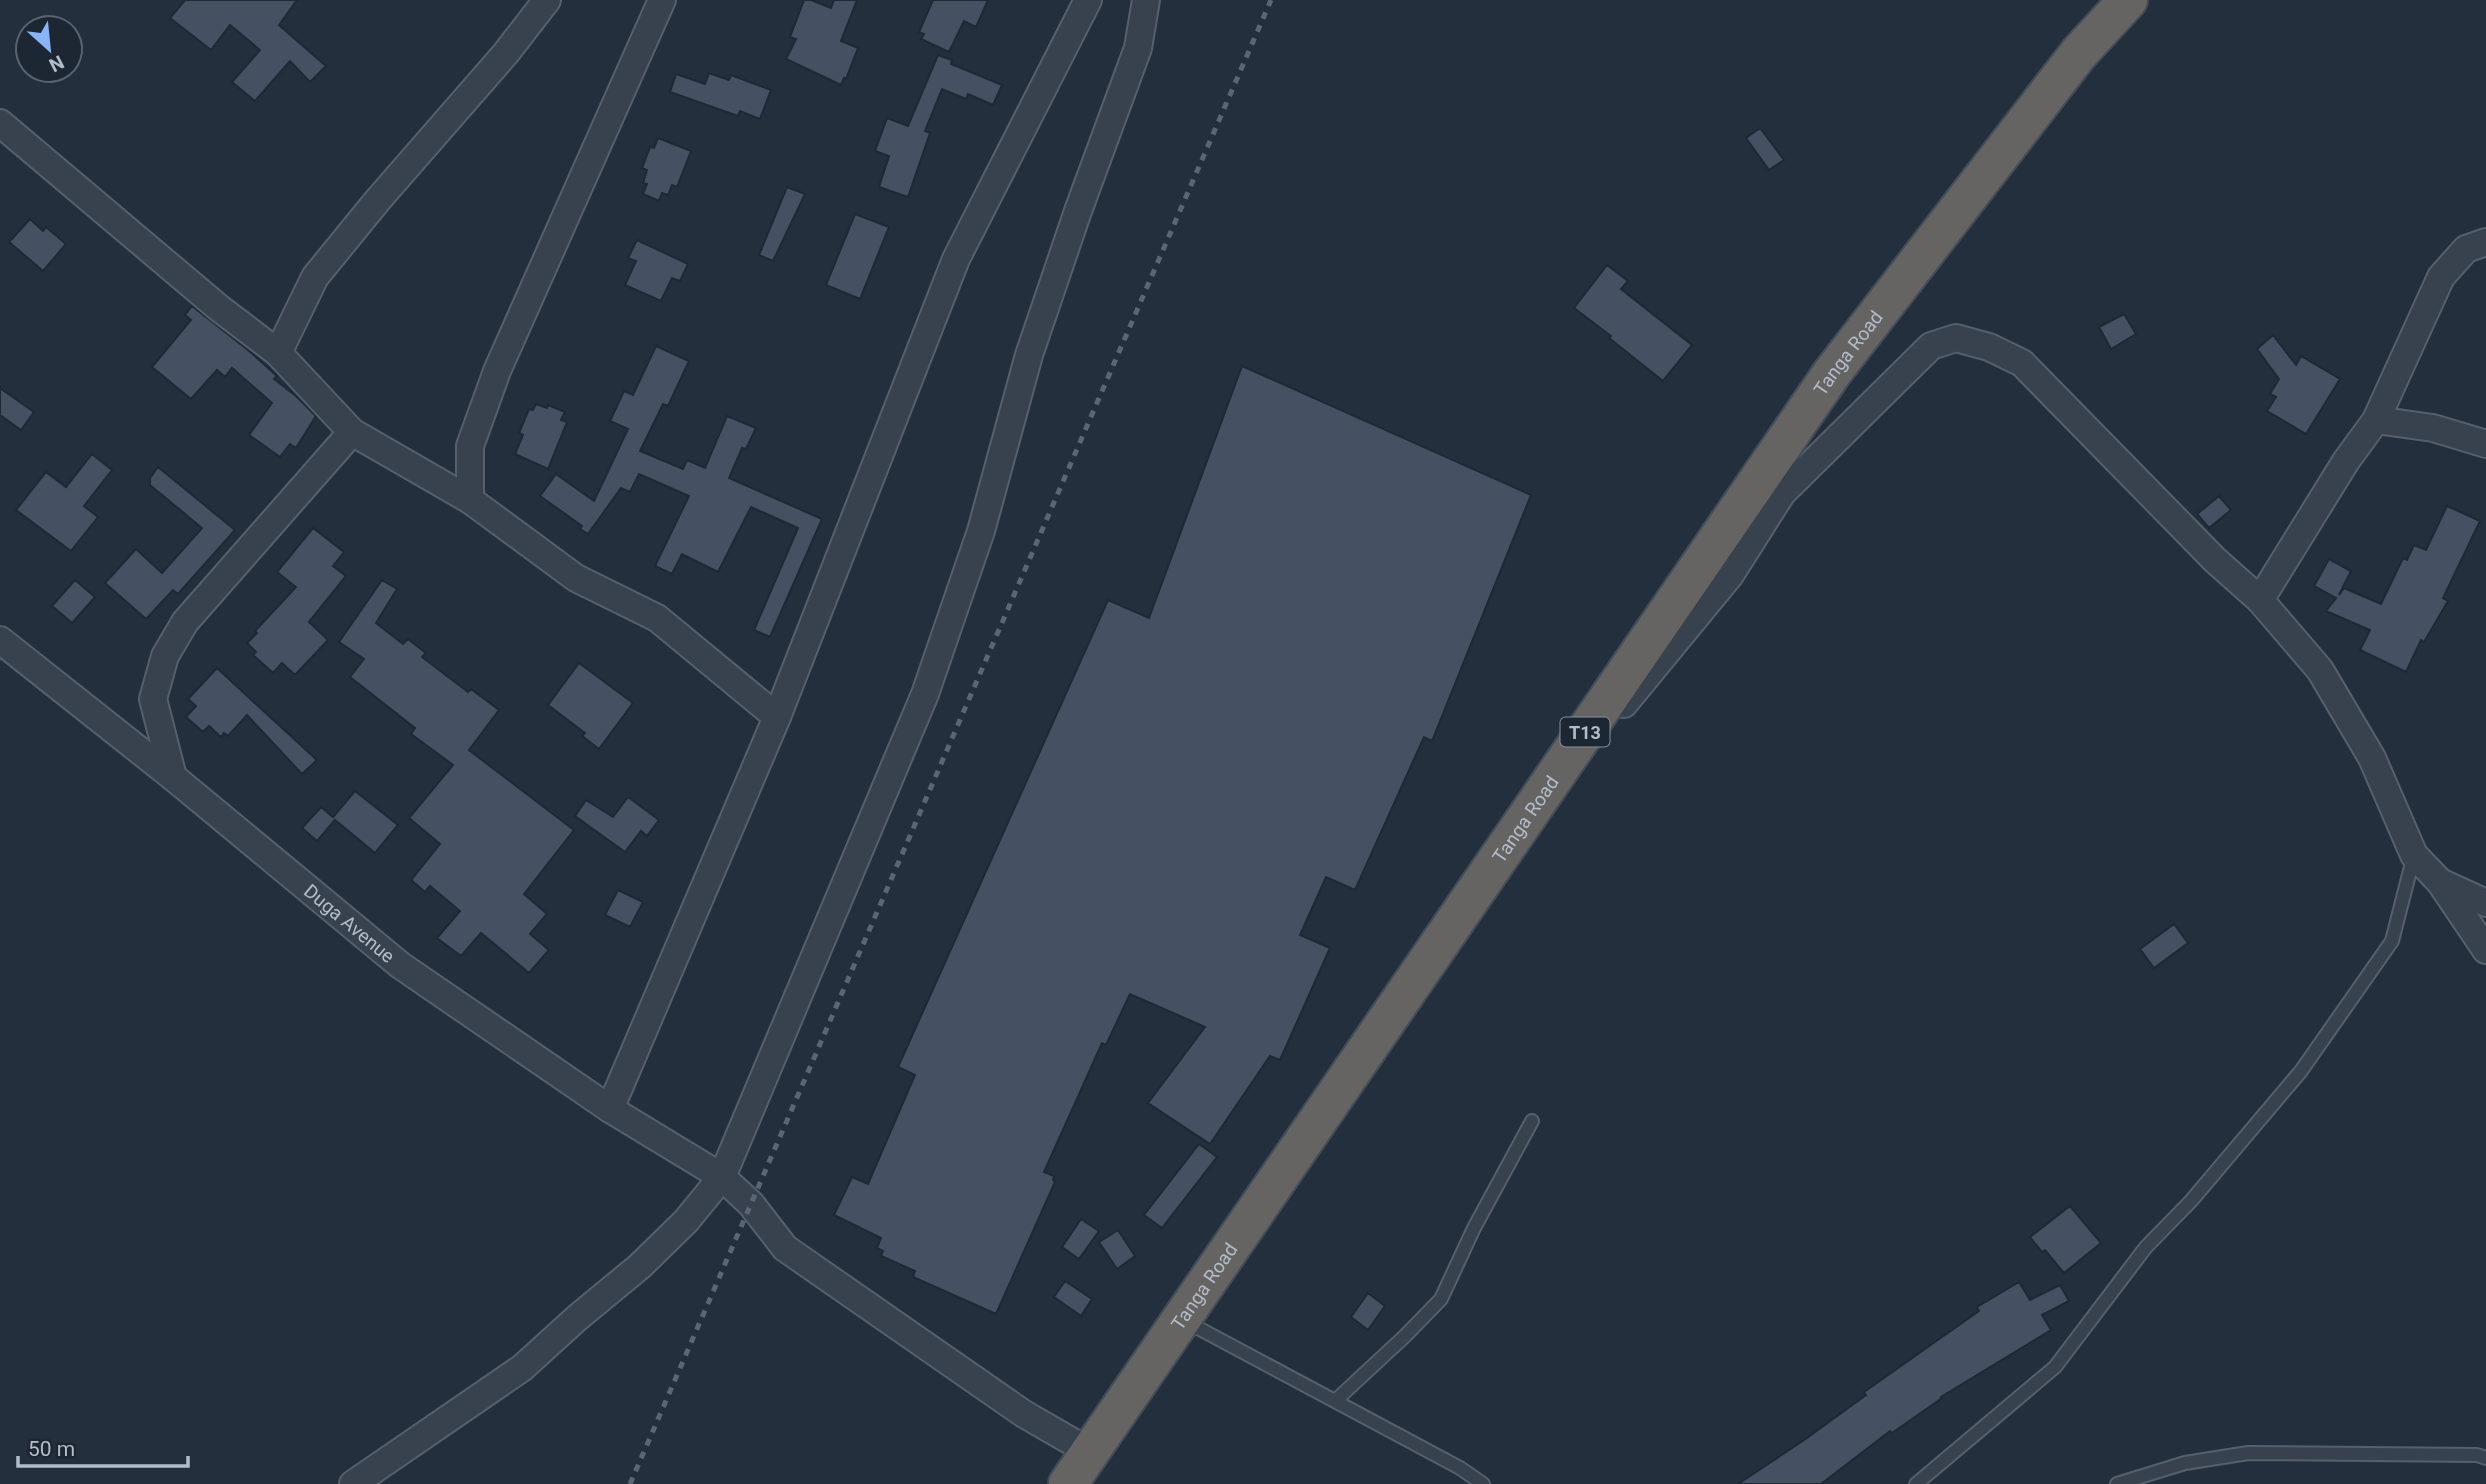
<svg xmlns="http://www.w3.org/2000/svg" width="2486" height="1484" viewBox="0 0 2486 1484" font-family="Roboto,sans-serif">
  <style>
    .building { fill: #455162; stroke: #1f2835; stroke-width: 2 }
    .lines { fill: none; stroke-linecap: round; stroke-linejoin: round }
    .service-casing { stroke: #565f6c; stroke-width: 16 }
    .minor-casing { stroke: #565f6c; stroke-width: 30 }
    .trunk-casing { stroke: #434c59; stroke-width: 42 }
    .service { stroke: #38414e; stroke-width: 12 }
    .minor { stroke: #38414e; stroke-width: 26 }
    .trunk { stroke: #656462; stroke-width: 38 }
    .rail { stroke: #5a6575; stroke-width: 5; stroke-dasharray: 7 7; stroke-linecap: butt }
    .labels { text-anchor: middle; dominant-baseline: central; stroke-width: 5; stroke-linejoin: round; paint-order: stroke }
    .shield { fill: #1d2633; stroke: #878f9c; stroke-width: 2 }
    .shield-label { font-size: 18px; font-weight: bold; fill: #b4bcc9 }
    .street-label { font-size: 19px; fill: #b4bcc9; stroke: #1d2633 }
  </style>
  <rect width="100%" height="100%" fill="#242f3e"/>
  <!-- building -->
  <path class="building" d="M185 0H297L279 25 326 66 310 82 290 61 255 101 232 82 260 50 230 25 211 50 170 18Z
    M804 0H811L831 8 834 0H857L841 41 858 48 846 79 844 78 841 85 786 59 796 39 790 37Z
    M933 0H988L976 27 964 21 949 52 921 39 924 34 919 32Z
    M938 55 952 60 951 64 1002 85 993 105 968 94 966 99 942 89 925 131 930 133 908 197 879 187 889 156 875 151 887 118 908 126Z
    M709 73 729 80 731 75 771 90 760 119 740 111 738 116 670 92 676 74 705 84Z
    M1760 128 1784 160 1769 170 1746 138Z
    M658 138 691 151 677 187 672 185 668 195 662 193 659 201 643 194 647 184 643 183 647 170 642 168 650 147 654 148Z
    M787 187 805 194 773 261 759 255Z
    M855 214 889 227 860 299 826 285Z
    M30 219 43 231 46 227 66 244 43 271 9 242Z
    M637 240 688 264 680 281 672 278 661 301 625 285 636 261 628 258Z
    M1607 265 1628 281 1621 289 1692 345 1663 381 1609 338 1611 336 1574 308Z
    M192 306 248 350 277 376 274 379 296 396 316 416 296 448 290 444 280 457 249 435 272 403 232 368 225 377 217 370 191 399 152 367 191 320 185 315Z
    M2124 314 2136 334 2111 349 2099 327Z
    M2273 335 2296 365 2301 356 2340 379 2306 434 2267 411 2276 397 2270 394 2279 379 2257 349Z
    M656 346 689 361 668 406 663 404 640 451 683 469 687 460 705 468 727 416 756 428 746 449 742 448 729 478 822 519 770 637 754 630 798 528 751 507 718 572 682 554 672 574 655 566 689 496 639 474 630 492 621 488 588 534 580 529 582 526 540 496 556 474 594 501 628 429 610 421 624 391 633 395Z
    M1242 366 1531 495 1432 741 1424 737 1355 890 1326 877 1300 935 1330 948 1280 1060 1270 1056 1210 1144 1148 1103 1205 1027 1130 994 1106 1045 1102 1043 1044 1172 1054 1176 1053 1180 1055 1182 996 1314 913 1277 915 1271 881 1256 883 1251 877 1248 881 1238 834 1215 852 1177 868 1184 915 1075 898 1067 1108 600 1149 618Z
    M0 388 34 412 21 430 0 415Z
    M536 404 547 408 548 405 565 412 561 420 567 422 548 469 515 454 523 435 519 433 529 409 533 410Z
    M92 454 112 470 84 506 98 517 71 551 16 510 46 472 66 487Z
    M158 467 235 530 178 594 173 590 146 619 105 583 136 549 162 573 202 528 150 485V478Z
    M2219 496 2231 510 2209 528 2197 514Z
    M2447 506 2480 521 2443 598 2448 601 2424 642 2421 640 2406 672 2360 650 2370 630 2326 611 2336 598 2314 586 2329 559 2351 571 2339 595 2344 588 2381 604 2403 558 2407 560 2414 545 2426 550Z
    M313 528 344 552 333 566 346 576 309 622 328 640 295 675 282 663 273 673 253 655 256 652 247 643 257 633 255 631 296 587 277 572Z
    M75 580 95 597 72 623 52 606Z
    M382 580 397 589 376 623 403 644 408 639 426 653 422 657 468 692 471 689 499 710 469 750 574 830 524 894 547 914 530 934 549 950 529 973 481 933 461 956 437 938 460 911 430 886 425 892 411 880 440 844 409 818 453 765 411 734 415 728 350 677 364 659 339 642Z
    M579 663 633 703 599 749 582 736 585 733 548 705Z
    M217 668 257 705 317 760 302 774 247 715 228 736 224 733 221 737 209 726 203 732 186 717 196 706 188 699Z
    M355 791 398 825 375 853 335 820 317 841 302 828 321 807 333 817Z
    M628 797 659 820 647 836 641 831 625 852 575 816 586 800 613 817Z
    M618 890 643 902 630 927 605 915Z
    M2174 924 2188 943 2154 968 2140 949Z
    M1199 1144 1217 1157 1162 1228 1144 1215Z
    M2070 1206 2101 1243 2064 1273 2045 1250 2042 1252 2030 1237Z
    M1081 1219 1099 1231 1079 1259 1062 1247Z
    M1118 1230 1135 1256 1117 1269 1099 1242Z
    M1065 1281 1092 1299 1081 1316 1054 1297Z
    M2019 1282 2030 1300 2060 1285 2069 1301 2042 1315 2051 1330 1941 1397 1942 1398 1892 1433 1890 1431 1821 1484H1738L1807 1438 1866 1395 1864 1392 1979 1311 1977 1307Z
    M1368 1293 1385 1306 1368 1330 1351 1317Z"/>
  <g class="lines">
    <!-- service casing -->
    <g class="service-casing">
      <path id="service" d="M1185 1321 1460 1468 1483 1484
        M1335 1401 1405 1336 1441 1299 1474 1228 1532 1121
        M1916 1484 2055 1367 2146 1247 2191 1201 2301 1071 2392 941 2414 855
        M2117 1484 2185 1463 2248 1453 2477 1455 2486 1458"/>
    </g>
    <!-- minor casing -->
    <g class="minor-casing">
      <g id="minor">
        <path d="M0 123 219 308 278 353 352 432 470 500 576 578 657 618 777 717"/>
        <path d="M278 353 315 277 377 201 506 53 547 0"/>
        <path d="M2376 420 2433 428 2486 444"/>
        <path d="M470 500V446L497 371 662 0"/>
        <path d="M2260 600 2346 461 2376 420 2441 277 2466 249 2486 242"/>
        <path id="s1" d="M0 640 173 777 400 965 610 1109 722 1177 751 1204 785 1248 1024 1414 1090 1452"/>
        <path d="M1624 704 1730 575 1782 493 1931 346 1956 338 1989 347 2022 363 2215 560 2260 600 2320 670 2372 758 2414 855 2440 882 2486 950"/>
        <path d="M173 777 153 699 165 656 185 622 352 432"/>
        <path d="M2440 882 2486 903"/>
        <path d="M610 1109 777 717 956 259 1088 0"/>
        <path d="M353 1484 522 1368 577 1318 640 1266 686 1221 722 1177 925 694 981 531 1029 355 1078 211 1138 48 1146 0"/>
      </g>
    </g>
    <!-- trunk casing -->
    <g class="trunk-casing">
      <g id="trunk">
        <path id="s2" d="M1068 1484 1832 373 2079 53 2128 0"/>
      </g>
    </g>
    <!-- service -->
    <use href="#service" class="service"/>
    <!-- minor -->
    <use href="#minor" class="minor"/>
    <!-- trunk -->
    <use href="#trunk" class="trunk"/>
    <!-- rail -->
    <path class="rail" d="M630 1484 1271 0"/>
  </g>
  <g class="labels">
    <!-- shield labels -->
    <rect class="shield" x="1560.5" y="717.5" width="49" height="29" rx="5"/>
    <g class="shield-label">
      <text x="1585" y="732">T13</text>
    </g>
    <!-- street labels -->
    <g class="street-label">
      <text stroke="none"><textPath href="#s2" startOffset="1374">Tanga Road</textPath></text>
      <text stroke="none"><textPath href="#s2" startOffset="807">Tanga Road</textPath></text>
      <text stroke="none"><textPath href="#s1" startOffset="450">Duga Avenue</textPath></text>
      <text stroke="none"><textPath href="#s2" startOffset="240">Tanga Road</textPath></text>
    </g>
  </g>
  <!-- north arrow -->
  <g transform="translate(49 49) rotate(153)"><circle r="33" fill="#1d2633" stroke="#59626f" stroke-width="2"/>
  <path d="M0-5L12 26L0 18L-12 26Z" fill="#8ab4f8"/>
  <text y="-10" font-size="19" font-weight="bold" text-anchor="middle" fill="#b4bcc9">N</text>
  </g>
  <!-- scale -->
  <path d="M18 1456v10h170v-10" fill="none" stroke="#b4bcc9" stroke-width="3.5"/>
  <text x="28" y="1456" font-size="21" fill="#b4bcc9" stroke="#1d2633" stroke-width="5" paint-order="stroke">50 m</text>
</svg>
